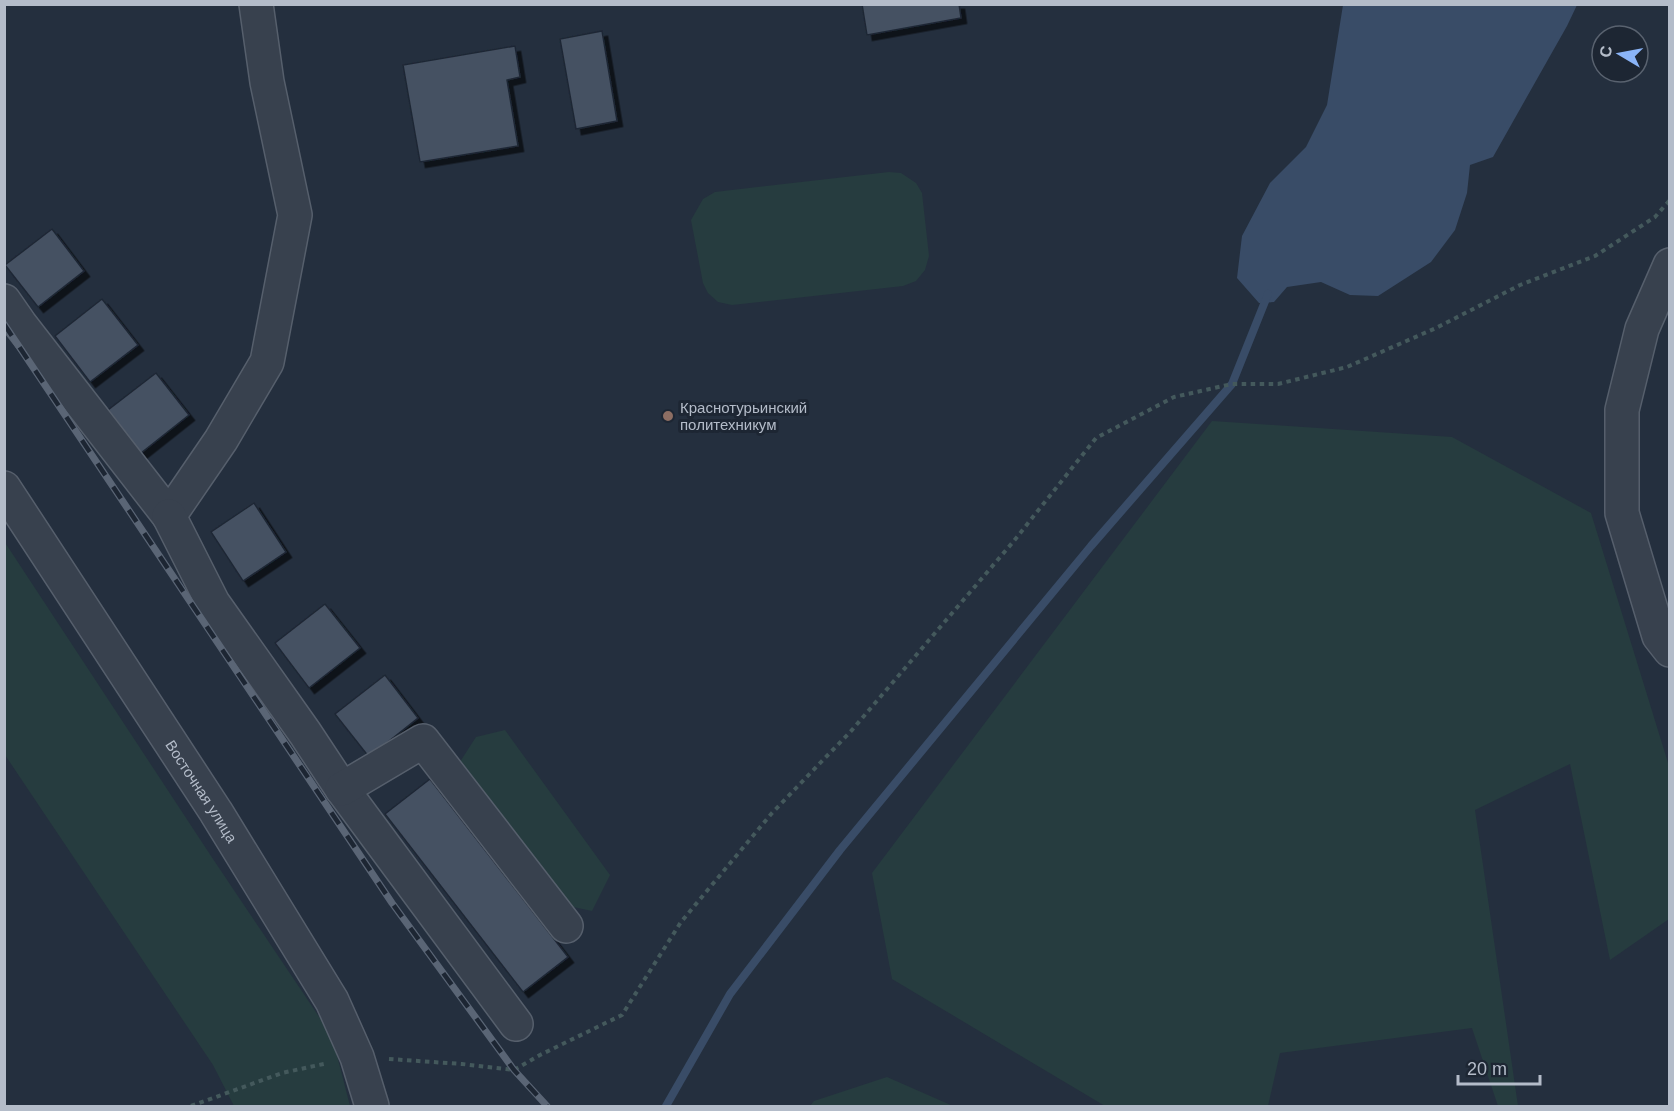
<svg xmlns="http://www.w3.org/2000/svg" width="1674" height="1111" viewBox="0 0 1674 1111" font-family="Helvetica,sans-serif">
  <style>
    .green { fill: #263c3f }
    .water { fill: #394c67 }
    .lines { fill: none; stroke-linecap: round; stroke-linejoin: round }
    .stream { stroke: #394c67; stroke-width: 8 }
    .building { fill: #455162; stroke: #1f2835; stroke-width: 1.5; filter: url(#shadow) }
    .minor-casing { stroke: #565f6c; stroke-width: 36 }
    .path { stroke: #44595c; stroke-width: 4; stroke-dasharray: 4.5 4.5; stroke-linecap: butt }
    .minor { stroke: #38414e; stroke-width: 33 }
    .rail-casing { stroke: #5a6575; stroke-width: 7 }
    .rail { stroke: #1d2633; stroke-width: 4.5; stroke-dasharray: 14; stroke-linecap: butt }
    .education-dot { fill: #8d6e63; stroke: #1d2633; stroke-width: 2 }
    .labels { text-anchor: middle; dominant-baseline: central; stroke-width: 6; stroke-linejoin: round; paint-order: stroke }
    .poi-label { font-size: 15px; fill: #b4bcc9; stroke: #1d2633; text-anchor: start }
    .street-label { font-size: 15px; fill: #b4bcc9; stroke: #1d2633 }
  </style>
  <defs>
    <filter id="shadow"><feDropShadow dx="5.5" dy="5.5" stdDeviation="0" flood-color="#0009"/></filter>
  </defs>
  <rect width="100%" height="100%" fill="#242f3e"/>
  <!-- green -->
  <path class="green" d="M889 172 901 173 916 183 922 193 929 256 925 270 916 281 903 286 732 305 718 302 708 293 703 283 691 220 703 199 715 192Z
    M1212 421 1452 437 1591 513 1669 766V919L1610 960 1570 764 1475 810 1518 1106H1498L1472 1028 1280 1053 1268 1106H1105L892 979 872 873Z
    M4 541 213 859 332 1036 350 1106H234L213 1065 5 755Z
    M505 730 610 875 592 911 564 905 456 768 476 737Z
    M887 1077 953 1106H810L814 1101Z"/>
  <!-- water -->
  <path class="water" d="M1343 5H1577L1567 26 1493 157 1470 165 1467 193 1455 230 1431 262 1378 296 1350 295 1321 282 1287 287 1274 302 1259 303 1237 278 1242 236 1270 183 1306 147 1327 105Z"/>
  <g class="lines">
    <!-- stream -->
    <path class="stream" d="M666 1106 730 994 840 850 1091 546 1232 384 1268 294"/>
  </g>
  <!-- building -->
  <path class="building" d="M862 4H959L961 18 867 35Z
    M602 31 617 121 576 129 560 39Z
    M515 46 520 77 507 80 518 146 420 162 403 65Z
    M52 229 84 271 38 307 5 265Z
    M102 299 138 345 90 382 55 336Z
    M156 373 189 415 141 453 108 410Z
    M254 503 286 552 243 581 211 532Z
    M325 604 360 648 309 688 275 643Z
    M385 675 418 718 369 757 335 714Z
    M430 779 568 957 523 992 385 814Z"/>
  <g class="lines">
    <!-- minor casing -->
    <g class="minor-casing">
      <g id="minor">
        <path d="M1670 265 1642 329 1622 410V513L1659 636 1670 650"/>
        <path d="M4 301 20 324 169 516 221 440 267 362 295 215 267 82 256 4"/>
        <path id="s1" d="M4 488 216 812 332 1001 357 1057 372 1106"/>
        <path d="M169 516 213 603 305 733 342 789 516 1024"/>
        <path d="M342 789 423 741 566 926"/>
      </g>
    </g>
    <!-- path -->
    <path class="path" d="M389 1059 462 1064 514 1070 540 1055 622 1015 681 922 772 813 852 730 1013 542 1096 438 1174 397 1232 384H1278L1347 367 1436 328 1520 285 1595 256 1655 217 1670 200
      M191 1106 282 1073 328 1063"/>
    <!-- minor -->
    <use href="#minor" class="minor"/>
    <!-- rail casing -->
    <g class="rail-casing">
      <path id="rail" d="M4 324 392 903 514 1070 547 1106"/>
    </g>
    <!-- rail -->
    <use href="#rail" class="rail"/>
  </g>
  <!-- markers -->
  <circle class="education-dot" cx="668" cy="416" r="6"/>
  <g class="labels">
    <!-- poi labels -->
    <g class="poi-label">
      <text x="680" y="407">Краснотурьинский<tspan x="680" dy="17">политехникум</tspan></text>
    </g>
    <!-- street labels -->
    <g class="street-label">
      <text stroke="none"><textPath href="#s1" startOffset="362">Восточная улица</textPath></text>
    </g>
  </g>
  <!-- border -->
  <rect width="1674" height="1111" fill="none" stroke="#b4bcc9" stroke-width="12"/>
  <!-- north arrow -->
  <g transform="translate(1620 54) rotate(280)"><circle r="28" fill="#1d2633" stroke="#59626f" stroke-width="1.5"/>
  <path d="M0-4.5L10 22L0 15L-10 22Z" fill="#8ab4f8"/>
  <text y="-9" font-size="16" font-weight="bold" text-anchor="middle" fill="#b4bcc9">С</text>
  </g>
  <!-- scale -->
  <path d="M1458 1075v9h82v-9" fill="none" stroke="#b4bcc9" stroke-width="3"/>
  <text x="1467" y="1075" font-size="18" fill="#b4bcc9" stroke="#1d2633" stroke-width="4.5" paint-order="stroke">20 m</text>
</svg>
